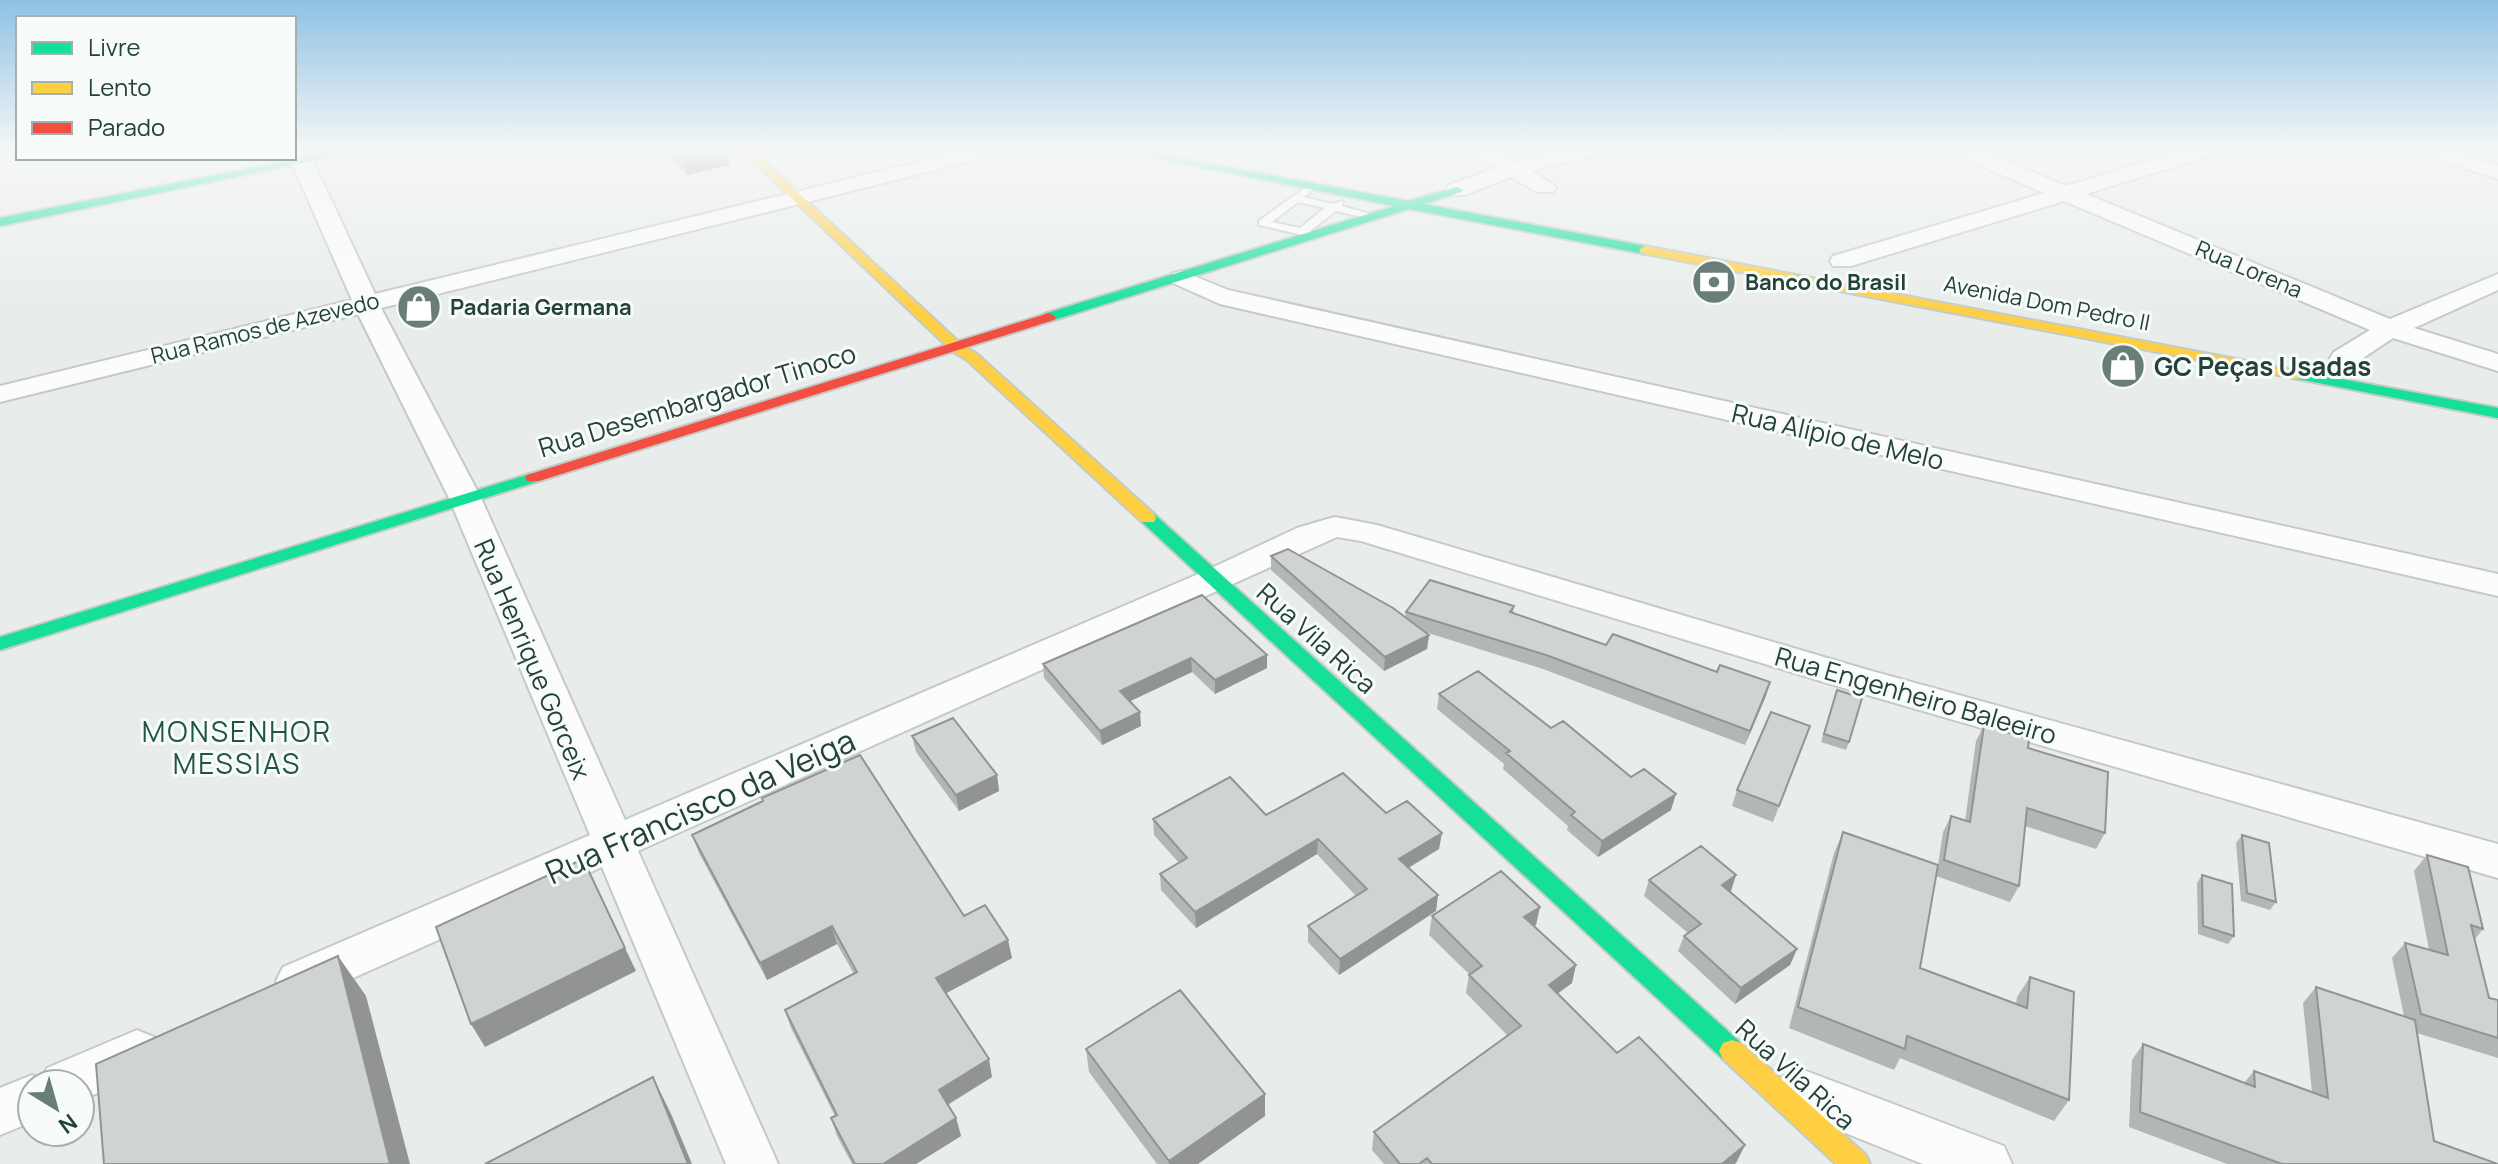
<svg xmlns="http://www.w3.org/2000/svg" width="2498" height="1164" viewBox="0 0 2498 1164" font-family="Manrope,sans-serif">
  <style>
    .lines { fill: none; stroke-linecap: round; stroke-linejoin: round }
    .lane-casing { stroke: #c5cac8; stroke-width: 4 }
    .street-casing { stroke: #c5cac8; stroke-width: 4 }
    .fast-casing { stroke: #c3cbc8; stroke-width: 4 }
    .slow-casing { stroke: #c3cbc8; stroke-width: 4 }
    .jam-casing { stroke: #c3cbc8; stroke-width: 4 }
    .lane { fill: #fcfcfc; fill-rule: evenodd }
    .street { fill: #fcfcfc; fill-rule: evenodd }
    .fast { fill: #16e098; fill-rule: evenodd }
    .slow { fill: #ffcf43; fill-rule: evenodd }
    .jam { fill: #f24e42; fill-rule: evenodd }
    .wall { fill: #b2b6b5 }
    .shaded-wall { fill: #919493 }
    .building { fill: #cfd4d2; stroke: #919493; stroke-width: 2 }
    .labels { text-anchor: middle; dominant-baseline: central; stroke-width: 6; stroke-linejoin: round; paint-order: stroke }
    .far-street-label { font-size: 22px; fill: #24423a; stroke: #f7fbf9 }
    .far-poi-label { font-size: 22px; font-weight: bold; fill: #24423a; stroke: #f7fbf9; text-anchor: start }
    .poi-label { font-size: 26px; font-weight: bold; fill: #24423a; stroke: #f7fbf9; text-anchor: start }
    .street-label { font-size: 26px; fill: #24423a; stroke: #f7fbf9 }
    .neighbourhood-label { font-size: 28px; letter-spacing: 2px; fill: #1f5548; stroke: #f7fbf9 }
    .near-street-label { font-size: 32px; fill: #24423a; stroke: #f7fbf9 }
  </style>
  <rect width="100%" height="100%" fill="#e8edeb"/>
  <g class="lines">
    <!-- lane casing -->
    <g class="lane-casing">
      <path id="lane" d="M1312 183 1317 186 1304 197 1332 204 1343 201 1342 206 1376 216 1371 219 1336 211 1310 231 1320 235 1315 238 1259 225V221ZM1298 202 1325 208 1300 228 1272 222Z"/>
    </g>
    <!-- street casing -->
    <g class="street-casing">
      <path id="street" d="M972 149H1007L1004 153 381 308 481 498 625 820 1203 572 1297 528 1324 520 1335 517 1377 525 1868 670 2498 844V878L1847 689 1361 541 1337 537 638 851 778 1164H726L602 867 315 995 299 1001 283 995 276 981 283 967 590 835 449 498 358 314 0 402V386L352 300 291 161 302 155 313 161 375 294Z
        M1466 149H1491L1515 162 1571 149H1608L1605 153 1532 171 1556 187 1553 192H1537L1511 177 1465 195H1449L1446 190 1449 185 1495 168Z
        M1949 149H1977L2066 186 2189 149H2221L2218 153 2086 194 2390 319 2498 274V290L2414 328 2498 354V371L2393 338 2354 364H2334L2330 358 2334 352 2370 330 2064 201 1851 266H1833L1830 261 1833 256 2044 193 1952 153Z
        M2415 149H2446L2498 166V179L2418 153Z
        M1182 271 1228 290 2498 574V596L1220 304 1173 283 1170 278 1173 273Z
        M137 1030 154 1037 161 1052 154 1067 80 1101V1084H32V1122L0 1135V1088L32 1075 42 1079 47 1068Z
        M1801 1069 2004 1146 2012 1164H1923L1783 1108 1776 1092 1783 1076Z"/>
    </g>
    <!-- fast casing -->
    <g class="fast-casing">
      <path id="fast" d="M347 149H368L0 226V218Z
        M1110 149H1132L1408 201 1457 187 1463 190 1461 192 1424 204 1645 246 1651 250 1645 254 1409 209 1054 320H1044V314L1394 206Z
        M2298 371 2498 408V418L2293 378 2291 375Z
        M533 473 539 475 541 478 539 481 0 650V637Z
        M1148 513 1154 514 1741 1043 1745 1051 1741 1059 1732 1062 1723 1059 1142 522 1140 518 1142 514Z"/>
    </g>
    <!-- slow casing -->
    <g class="slow-casing">
      <path id="slow" d="M740 149H751L962 345 977 354 1154 514 1156 518 1154 522H1142L967 360 952 351Z
        M1645 246 2298 371 2305 375 2298 379 1641 253 1639 250Z
        M1732 1040 1741 1043 1866 1155 1870 1164H1836L1723 1059 1719 1051 1723 1043Z"/>
    </g>
    <!-- jam casing -->
    <g class="jam-casing">
      <path id="jam" d="M1049 313 1056 317 1054 320 539 481H527L525 478 527 475Z"/>
    </g>
    <!-- lane -->
    <use href="#lane" class="lane"/>
    <!-- street -->
    <use href="#street" class="street"/>
    <!-- fast -->
    <use href="#fast" class="fast"/>
    <!-- slow -->
    <use href="#slow" class="slow"/>
    <!-- jam -->
    <use href="#jam" class="jam"/>
  </g>
  <!-- wall -->
  <path class="wall" d="M662 149H726L730 165 687 175Z
    M1271 556 1405 617 1406 612 1514 606 1513 613 1606 645 1717 672 1770 682 1745 745 1543 669 1425 632 1429 635 1427 649 1384 671 1271 570Z
    M1202 595 1267 668 1215 694 1192 672 1130 701 1141 726 1102 745 1044 678 1043 664Z
    M1439 694 1551 728 1671 810 1598 857 1567 830 1568 826 1503 769 1504 764 1437 709Z
    M1834 698 1849 742 1846 750 1821 742Z
    M1984 725 2028 748 2105 833 2096 849 2025 826 2019 886 2010 902 1936 876 1920 968 2016 1005 2017 997 2030 977 2069 1100 2054 1121 1900 1058 1894 1070 1789 1028 1834 853 1843 832 1938 865 1943 832 1951 816 1965 821 1976 741Z
    M1810 726 1773 822 1732 806 1737 790Z
    M912 736 997 775 999 791 959 811 916 752Z
    M1386 813 1439 849 1409 868 1438 895 1436 911 1339 975 1308 942V926L1356 896 1317 854 1196 928 1161 890 1160 874 1179 863 1154 835 1153 819 1266 815Z
    M692 835 964 916 1012 958 946 993 992 1077 948 1105 956 1118 961 1136 916 1164H852L837 1136 831 1118 835 1116 791 1028 785 1010 854 974 837 944 767 980 699 853Z
    M2242 835 2276 902 2270 910 2241 901 2236 843Z
    M2427 855 2483 929 2475 939 2489 998 2498 1000V1058L2417 1033 2434 1141 2498 1164H2227L2129 1127 2132 1060 2143 1044 2244 1083 2254 1071 2312 1092 2303 1003 2316 987 2404 1016 2392 958 2405 943 2429 950 2414 871Z
    M1736 875 1730 891 1797 949 1790 965 1735 1004 1678 951 1684 936 1688 933 1644 896 1649 880Z
    M2202 875 2234 936 2228 944 2198 934 2197 883Z
    M1432 916 1536 925 1534 926 1572 983 1558 993 1617 1053 1745 1145 1737 1162 1735 1164H1384L1372 1150 1374 1132 1508 1036 1466 993 1469 974 1429 935Z
    M1086 1049 1265 1094V1116L1198 1164H1157L1089 1072Z"/>
  <!-- shaded-wall -->
  <path class="shaded-wall" d="M680 149H726L730 165 687 175Z
    M1429 635 1427 649 1384 671 1385 657Z
    M1267 655V668L1215 694V680Z
    M1191 658 1192 672 1122 705 1120 691Z
    M1770 682 1766 696 1745 745 1750 731Z
    M1140 712 1141 726 1102 745 1100 731Z
    M997 775 999 791 959 811 956 795Z
    M1676 794 1671 810 1598 857 1602 841Z
    M1442 833 1439 849 1397 874 1399 859Z
    M1318 839 1317 854 1196 928 1195 912Z
    M1736 875 1731 891 1717 901 1722 885Z
    M1438 895 1436 911 1339 975 1340 959Z
    M1540 907 1536 925 1521 936 1524 917Z
    M832 926 837 944 767 980 760 963Z
    M1008 940 1012 958 941 996 936 978Z
    M625 948 636 971 485 1047 471 1024Z
    M1797 949 1790 965 1735 1004 1741 988Z
    M338 956 366 996 410 1164H390Z
    M1576 965 1572 983 1545 1003 1549 985Z
    M989 1059 992 1077 943 1107 939 1090Z
    M653 1077 672 1116 692 1164H688Z
    M1265 1094V1116L1198 1164H1169V1161Z
    M956 1118 961 1136 916 1164H883Z
    M1745 1145 1735 1164H1722Z"/>
  <!-- building -->
  <path class="building" d="M1288 549 1393 608 1429 635 1385 657 1271 556Z
    M1430 580 1514 606 1510 612 1606 645 1613 634 1717 672 1720 665 1770 682 1750 731 1546 655 1406 612Z
    M1202 595 1267 655 1215 680 1191 658 1120 691 1140 712 1100 731 1043 664Z
    M1478 671 1551 728 1563 721 1631 777 1644 769 1676 794 1602 841 1571 815 1575 812 1506 753 1510 751 1439 694Z
    M1837 690 1862 698 1849 742 1824 734Z
    M1771 712 1810 726 1779 806 1737 790Z
    M953 718 997 775 956 795 912 736Z
    M1984 725 2029 739 2028 748 2108 772 2105 833 2027 808 2019 886 1944 860 1951 816 1970 822Z
    M860 755 964 916 985 905 1008 940 936 978 989 1059 939 1090 956 1118 883 1164H855L831 1118 837 1115 785 1010 857 972 832 926 760 963 692 835 763 801 762 798Z
    M1343 773 1386 813 1407 801 1442 833 1399 859 1438 895 1340 959 1308 926 1367 889 1318 839 1195 912 1160 874 1187 858 1153 819 1230 777 1266 815Z
    M1843 832 1938 865 1920 968 2027 1008 2030 977 2074 992 2069 1100 1907 1036 1905 1049 1798 1007Z
    M2242 835 2269 843 2276 902 2247 893Z
    M1701 846 1736 875 1722 885 1797 949 1741 988 1684 936 1701 924 1649 880Z
    M2427 855 2468 867 2483 929 2471 925 2489 998 2498 1000V1038L2421 1014 2405 943 2448 955Z
    M583 859 625 948 471 1024 436 927Z
    M1501 871 1540 907 1524 917 1576 965 1549 985 1617 1053 1639 1037 1745 1145 1722 1164H1432L1427 1158 1419 1164H1400L1374 1132 1521 1026 1469 975 1482 966 1432 916Z
    M2202 875 2232 884 2234 936 2203 926Z
    M338 956 390 1164H104L96 1064Z
    M2316 987 2415 1020 2434 1141 2498 1164H2282L2140 1112 2143 1044 2255 1087 2254 1071 2328 1098Z
    M1180 990 1265 1094 1169 1161 1086 1049Z
    M653 1077 688 1164H485Z"/>
  <!-- sky -->
  <linearGradient id="sky" x2="0" y2="1"><stop stop-color="#8fc1e3"/><stop offset="0.48" stop-color="#f5f7f6"/><stop offset="1" stop-color="#f5f7f6" stop-opacity="0"/></linearGradient>
  <rect width="2498" height="312" fill="url(#sky)"/>
  <!-- icons -->
  <defs>
    <g id="bank-disc" transform="scale(2.3)"><circle r="9.5" fill="#697e78" stroke="#f7fbf9"/><path d="M-6-4H6V4H-6ZM0-2.3a2.3 2.3 0 1 0 0 4.6a2.3 2.3 0 1 0 0-4.6Z" fill="#fff"/></g>
    <g id="shop-disc" transform="scale(2.3)"><circle r="9.5" fill="#697e78" stroke="#f7fbf9"/><path d="M-5-2.5h2.3a2.7 3.5 0 0 1 5.4 0H5L5.5 6h-11ZM-1.5-2.5h3a1.5 2.3 0 0 0-3 0Z" fill="#fff"/></g>
  </defs>
  <g fill-rule="evenodd">
    <use href="#bank-disc" x="1714" y="282"/>
    <use href="#shop-disc" x="419" y="307"/>
    <use href="#shop-disc" x="2123" y="366"/>
  </g>
  <g class="labels">
    <!-- far-street labels -->
    <g class="far-street-label">
      <text transform="translate(2249 269) rotate(23)">Rua Lorena</text>
      <text transform="translate(2047 303) rotate(11)">Avenida Dom Pedro II</text>
      <text transform="translate(265 328) rotate(-14)">Rua Ramos de Azevedo</text>
    </g>
    <!-- far-poi labels -->
    <g class="far-poi-label">
      <text x="1745" y="282">Banco do Brasil</text>
      <text x="450" y="307">Padaria Germana</text>
    </g>
    <!-- poi labels -->
    <g class="poi-label">
      <text x="2154" y="366">GC Peças Usadas</text>
    </g>
    <!-- street labels -->
    <g class="street-label">
      <text transform="translate(697 400) rotate(-17)">Rua Desembargador Tinoco</text>
      <text transform="translate(1838 436) rotate(13)">Rua Alípio de Melo</text>
      <text transform="translate(1317 638) rotate(42)">Rua Vila Rica</text>
      <text transform="translate(533 659) rotate(67)">Rua Henrique Gorceix</text>
      <text transform="translate(1916 695) rotate(16)">Rua Engenheiro Baleeiro</text>
      <text transform="translate(1796 1074) rotate(42)">Rua Vila Rica</text>
    </g>
    <!-- neighbourhood labels -->
    <g class="neighbourhood-label">
      <text x="237" y="731">MONSENHOR<tspan x="237" dy="32">MESSIAS</tspan></text>
    </g>
    <!-- near-street labels -->
    <g class="near-street-label">
      <text transform="translate(700 806) rotate(-24)">Rua Francisco da Veiga</text>
    </g>
  </g>
  <!-- legend -->
  <rect x="16" y="16" width="280" height="144" fill="#f7fbf9" stroke="#a3b1ad" stroke-width="2"/>
  <rect x="32" y="42" width="40" height="12" fill="#16e098" stroke="#a3b1ad" stroke-width="2"/>
  <text x="88" y="56" font-size="24" fill="#24423a">Livre</text>
  <rect x="32" y="82" width="40" height="12" fill="#ffcf43" stroke="#a3b1ad" stroke-width="2"/>
  <text x="88" y="96" font-size="24" fill="#24423a">Lento</text>
  <rect x="32" y="122" width="40" height="12" fill="#f24e42" stroke="#a3b1ad" stroke-width="2"/>
  <text x="88" y="136" font-size="24" fill="#24423a">Parado</text>
  <!-- north arrow -->
  <g transform="translate(56 1108) rotate(143)"><circle r="38" fill="#f7fbf9" stroke="#a3b1ad" stroke-width="2"/>
  <path d="M0-6L14 30L0 20L-14 30Z" fill="#697e78"/>
  <text y="-12" font-size="22" font-weight="bold" text-anchor="middle" fill="#24423a">N</text>
  </g>
</svg>
